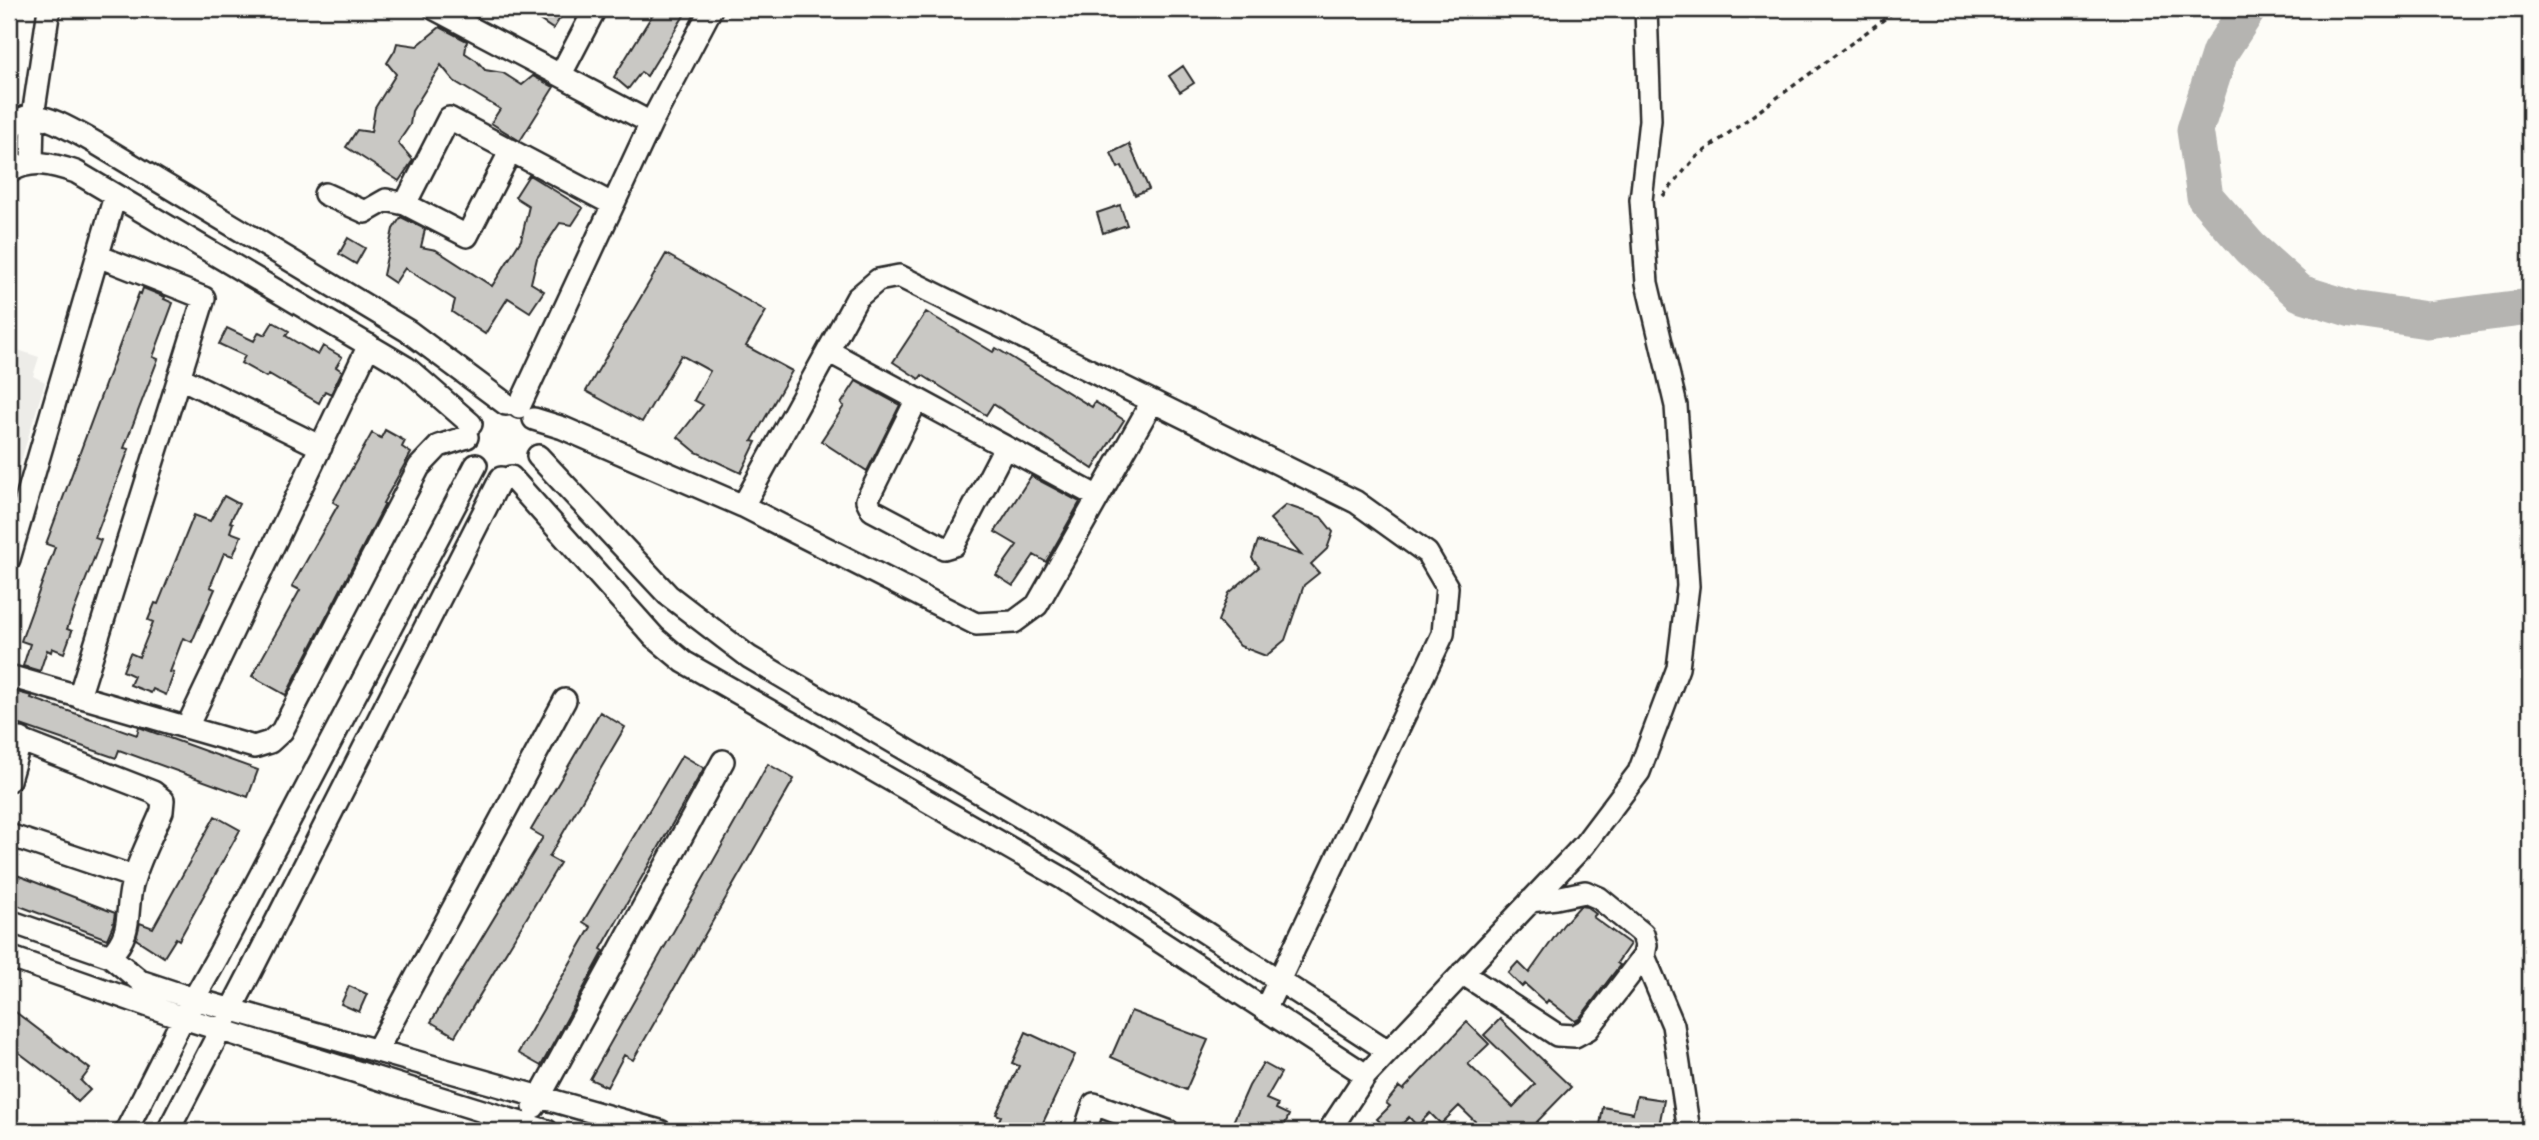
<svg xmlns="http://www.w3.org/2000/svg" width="2539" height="1140" viewBox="0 0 2539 1140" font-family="'Patrick Hand',sans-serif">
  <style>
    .built { fill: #edece8 }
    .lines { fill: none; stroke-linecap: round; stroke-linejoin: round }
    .river { stroke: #b5b4b1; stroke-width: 37 }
    .building { fill: #c9c8c4; stroke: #2b2b2b; stroke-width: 2 }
    .minor-casing { stroke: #2b2b2b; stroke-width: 26 }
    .path { stroke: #2b2b2b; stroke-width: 3.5; stroke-dasharray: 5 5; stroke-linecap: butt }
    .minor { stroke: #fdfcf7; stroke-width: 21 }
  </style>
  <rect width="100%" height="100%" fill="#fdfcf7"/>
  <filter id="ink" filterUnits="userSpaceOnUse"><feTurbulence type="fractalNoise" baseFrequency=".0143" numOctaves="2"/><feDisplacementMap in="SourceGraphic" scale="14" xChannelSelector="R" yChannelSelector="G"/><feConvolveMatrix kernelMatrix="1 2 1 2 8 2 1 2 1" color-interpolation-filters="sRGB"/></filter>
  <g filter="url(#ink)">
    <!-- built -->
    <path class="built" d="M9 347 39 357 33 376 45 382 9 500Z"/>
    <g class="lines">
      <!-- river -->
      <path class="river" d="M2248 9 2220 52 2195 130 2205 197 2250 248 2300 293 2352 309 2427 320 2530 307"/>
    </g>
    <!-- building -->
    <path class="building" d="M523 9H566L553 29Z
      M656 9H688L647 76 641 72 628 89 614 77Z
      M440 27 467 41 465 53 477 61 485 70 503 73 522 85 533 76 554 87 520 141 491 123 500 109 454 81 441 65 412 111 410 125 398 143 413 160 399 181 346 147 357 130 371 132 375 108 396 74 387 63 395 50 397 43 417 46Z
      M1183 66 1194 83 1180 92 1169 76Z
      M1129 144 1149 189 1135 195 1122 166 1118 168 1111 153Z
      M529 175 583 208 572 225 560 223 537 258 531 283 544 291 530 312 508 298 485 334 452 312 455 300 405 268 395 283 383 275 393 229 401 217 425 229 421 247 436 250 492 286 521 240 529 206 515 197Z
      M1120 205 1127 225 1103 233 1097 213Z
      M348 238 365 248 356 264 339 254Z
      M666 254 766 311 746 346 792 371 752 441 756 442 741 473 696 452 678 437 703 405 694 400 710 371 681 355 642 422 586 391Z
      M143 288 165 297 164 299 173 303 153 357 158 359 124 448 129 449 95 538 101 540 67 629 72 631 64 653 52 648 51 652 47 650 40 671 23 666 30 644 21 641 55 547 46 544 139 293 141 294Z
      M926 312 993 352 996 348 1092 407 1095 402 1124 420 1093 469 993 404 986 415 922 375 919 379 893 362Z
      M273 322 289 331 286 336 318 355 323 346 342 357 336 367 342 371 331 394 325 391 319 403 269 374 266 377 241 363 245 356 219 344 227 328 254 341 259 332 265 335Z
      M856 381 900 405 867 471 821 441 844 406 841 404Z
      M385 430 405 441 402 447 411 453 383 503 385 504 286 695 252 676 300 590 292 586 338 505 333 502 372 433 381 438Z
      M1031 476 1080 502 1046 562 1034 555 1013 586 996 575 1017 545 995 532Z
      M224 496 239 504 230 522 233 523 230 532 241 536 233 556 224 553 210 587 215 589 192 642 183 638 170 672 174 673 166 695 153 689 151 693 130 685 134 676 123 671 130 653 139 657 153 622 148 620 155 603 158 604 194 515 210 521Z
      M1286 505 1321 517 1333 532 1327 549 1311 564 1319 573 1304 585 1285 640 1266 656 1240 646 1218 621 1229 593 1259 567 1252 558 1258 541 1301 555 1270 519Z
      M9 690 32 696 31 698 137 735 139 727 147 730 258 770 248 797 119 750 116 758 9 721Z
      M600 712 625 727 549 857 560 863 455 1036 431 1022 543 837 531 830Z
      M682 755 704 768 601 949 604 951 541 1066 518 1053 591 927 583 922Z
      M768 764 794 779 633 1060 624 1055 607 1087 590 1079Z
      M215 816 240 830 179 940 176 938 164 957 136 939 140 923 153 928Z
      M9 872 115 913 113 925 107 939 9 902Z
      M1580 906 1587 907 1596 914 1593 917 1630 944 1617 963 1620 965 1579 1019 1575 1021 1548 1000 1546 1003 1525 984 1522 987 1508 973 1518 962 1529 973 1563 925Z
      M349 986 367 994 359 1012 341 1004Z
      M9 1007 90 1069 81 1081 90 1090 78 1102 59 1083 9 1045Z
      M1131 1011 1208 1040 1186 1090 1111 1057Z
      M1500 1019 1571 1087 1528 1131H1485L1459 1106 1441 1124 1430 1113 1417 1126 1409 1117 1395 1131H1389L1377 1119 1390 1106 1386 1103 1399 1087 1403 1090 1467 1022 1489 1044 1468 1064 1513 1107 1535 1084 1484 1035Z
      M1026 1032 1075 1055 1039 1131H994L1001 1116 996 1114 1019 1066 1012 1063Z
      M1263 1063 1281 1073 1266 1099 1278 1104 1276 1109 1289 1115 1282 1131H1229L1249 1086Z
      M1637 1096 1664 1100 1658 1131H1599L1603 1107 1633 1113Z"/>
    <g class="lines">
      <!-- minor casing -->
      <g class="minor-casing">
        <path id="minor" d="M435 9 651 123
          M561 74 595 9
          M9 130C15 124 22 116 32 116 48 115 79 134 94 142L408 331 506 404
          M511 150 467 236 405 204 449 118 612 204
          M32 163 33 116 49 9
          M9 172C32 158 52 164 76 172L407 368 471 424
          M325 194 365 212 386 200 405 204
          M828 351 1098 497
          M179 377 321 447
          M917 399 867 500 872 510 944 548 954 545 1005 447
          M519 407 651 123 711 9
          M534 419 563 428 743 506 976 624 1014 622 1037 605 1152 402
          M538 456 668 595 749 657 1092 859 1388 1051
          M511 477 654 637 684 662 1064 879 1366 1075
          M743 506 857 298 878 280 899 276 1356 502 1427 553 1447 587 1443 634 1265 1010
          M9 559 115 196
          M9 676 254 747 270 742 282 731 419 467 439 446 467 437
          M79 697 204 298 98 256
          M187 727 369 345
          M9 736 153 792 163 800 162 811C153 833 141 855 134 878 123 909 136 930 110 956
          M9 780 21 739
          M9 835 134 877
          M9 921 110 956 140 981 194 999 660 1131
          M1644 956 1673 1025 1689 1131
          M9 957 183 1018 547 1131
          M1462 973 1557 1035 1575 1036 1588 1029 1644 956 1646 945 1643 934 1599 898 1585 892 1556 898 1530 901
          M377 1050 565 700
          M534 1107 723 761
          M126 1131 183 1018 218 956 476 465
          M168 1131 251 971 501 478
          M1085 1131 1094 1104 1168 1131
          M1329 1131 1366 1075 1584 845 1639 772 1678 668 1688 586 1676 406 1647 283 1641 200 1650 120 1646 9"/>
      </g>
      <!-- path -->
      <path class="path" d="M1663 196 1695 158 1898 9"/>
      <!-- minor -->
      <use href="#minor" class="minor"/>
    </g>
  </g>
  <!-- margin -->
  <rect width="2539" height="1140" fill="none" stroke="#fdfcf7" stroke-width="35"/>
  <rect x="18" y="18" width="2504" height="1105" fill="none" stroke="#2b2b2b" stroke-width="2.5" filter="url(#ink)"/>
</svg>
